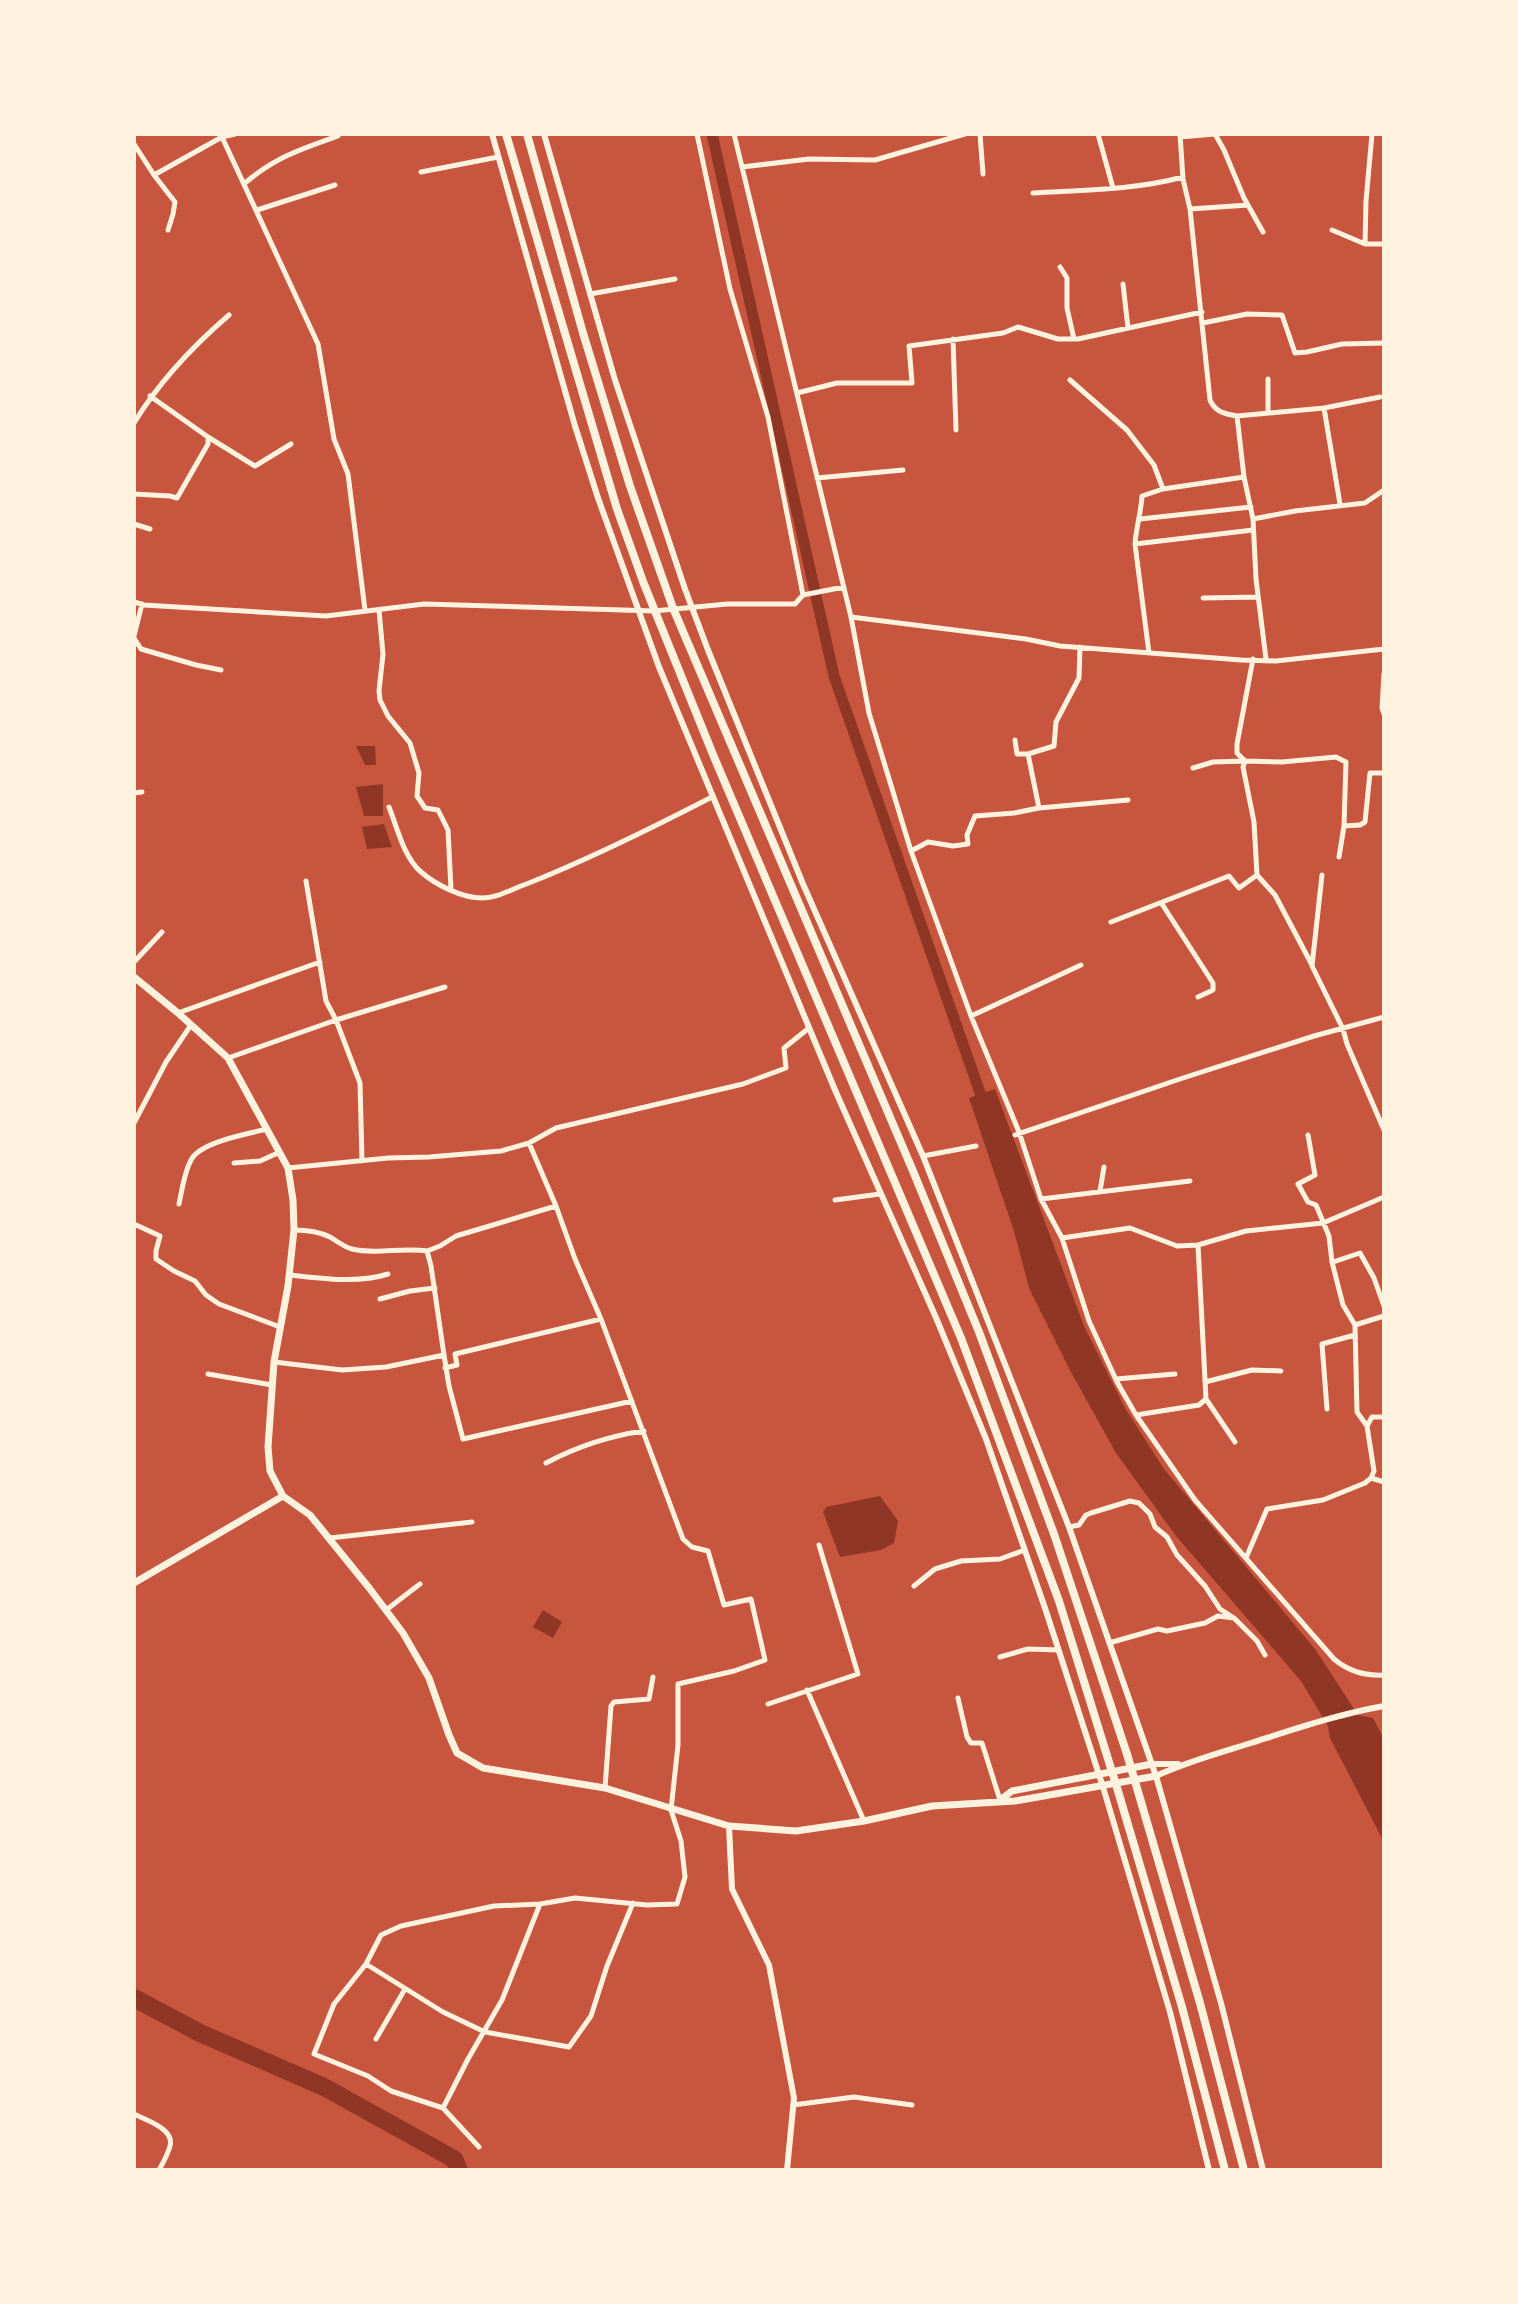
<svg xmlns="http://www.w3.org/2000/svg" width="1518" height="2304" viewBox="0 0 1518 2304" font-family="'IBM Plex Sans',sans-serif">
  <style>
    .water { fill: #8f3625 }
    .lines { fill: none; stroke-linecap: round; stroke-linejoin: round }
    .canal { stroke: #8f3625; stroke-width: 11 }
    .river { stroke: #8f3625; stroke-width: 18 }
    .minor { stroke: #fff3e0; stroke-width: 5 }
    .tertiary { stroke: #fff3e0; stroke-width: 6 }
    .secondary { stroke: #fff3e0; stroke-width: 7 }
    .trunk { stroke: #fff3e0; stroke-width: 8 }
  </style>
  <rect width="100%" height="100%" fill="#c8553d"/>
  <!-- water -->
  <path class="water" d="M356 746H375L376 765H365Z
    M383 784V816H364L356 787Z
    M384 824 392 847 367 849 362 827Z
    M995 1089 1084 1326 1125 1408 1164 1469 1315 1649 1358 1715 1373 1718 1384 1739V1842L1330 1738 1328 1726 1301 1681 1176 1536 1116 1453 1071 1372 1029 1288 1014 1231 969 1098Z
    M880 1496 898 1521 894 1543 881 1550 840 1557 823 1512 826 1507Z
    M543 1610 562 1622 553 1638 533 1627Z"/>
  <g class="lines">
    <!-- canal -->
    <path class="canal" d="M712 134 834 676 985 1107"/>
    <!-- river -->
    <path class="river" d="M134 1998 200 2033 324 2087 454 2159 459 2170"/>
    <!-- minor -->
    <path class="minor" d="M734 134 851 617 869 713 911 851 971 1016 1019 1132 1041 1199 1062 1238 1089 1321 1117 1382 1136 1415 1195 1500 1334 1659C1348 1671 1365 1676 1384 1675
      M980 134 983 174
      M1098 134 1113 188
      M1180 134 1183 179 1190 209 1210 400C1215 412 1225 414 1237 416L1244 477 1253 519 1256 579 1266 659
      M222 137 235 134
      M1180 137 1215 134 1224 150 1244 198 1263 232
      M134 144 154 175 222 137 318 344 334 439 348 474 365 610
      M742 167 809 159 875 160 965 134
      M421 172 498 157
      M154 175 175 202 173 214 168 230
      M245 183C276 157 301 149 338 136
      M1033 193C1083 190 1135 190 1183 177
      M1190 209 1248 205
      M257 210 335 185
      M1332 230 1365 244H1384
      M1365 244 1366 201 1372 134
      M1060 267 1067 278V308L1074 339
      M1123 284 1128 328
      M590 294 675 279
      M1203 323 1247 314 1282 315 1295 353 1307 352 1342 344 1384 343
      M953 339 956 430
      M1070 380 1127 430 1154 465 1163 489 1244 477
      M797 393 837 383H912L909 346 1003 333 1018 327 1058 339H1078L1202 312
      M1324 408 1340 504
      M1268 412V379
      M1237 416 1324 408 1380 397
      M134 423C159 382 193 346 229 315
      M208 437 255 466 291 444
      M817 478 903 470
      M134 494 170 496 177 498 208 444V437L150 396
      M1140 519 1251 507
      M1253 519 1295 511 1365 503 1384 490
      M134 524 150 529
      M1135 544 1253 530
      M803 595 844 587
      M1203 598 1258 597
      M134 602 144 605 326 616 424 604 654 611 727 604H795L803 595 768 417 730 289 697 134
      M379 610 383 654 379 691 380 700 388 716 410 743 419 773 417 796 425 808 438 810 448 830 451 889
      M851 617 1026 639 1060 646 1241 660 1276 661 1384 649
      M134 636 142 604
      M134 638 141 649 196 665 221 670
      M1149 653 1135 544C1136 528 1141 513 1142 496L1163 489
      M1253 659 1237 744V753L1245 761 1282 762 1336 757 1346 762 1344 826 1339 857
      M1384 674 1382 708 1384 714
      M1028 754 1054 746 1056 722 1079 678 1080 647
      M134 793 142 792
      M389 807C397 827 404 858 421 872 436 885 462 898 482 898 498 898 514 888 529 883 592 858 652 828 712 797
      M1039 808 1128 800
      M1344 826 1360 825 1365 822 1370 773H1384
      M911 851 928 842 953 846 968 844 967 835 975 816 1014 813 1039 808 1028 754H1017L1015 740
      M1257 875 1275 895 1312 965
      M1322 875 1312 966 1343 1029 1347 1044 1384 1130
      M306 881 326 1001 336 1020 360 1083 362 1161
      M1162 904 1213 983V990L1198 997
      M1111 922 1229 876 1239 888 1257 875 1254 822 1243 767 1245 761 1213 762 1193 768
      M134 962 162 932
      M178 1013 320 962
      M971 1016 1081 965
      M228 1058 336 1020 445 987
      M134 1123 166 1062 191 1025
      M1015 1135 1183 1078 1314 1036 1384 1017
      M1308 1135 1315 1175 1298 1184 1308 1202 1316 1205 1329 1236 1332 1262 1343 1305 1355 1325 1357 1412 1367 1426
      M529 1143 556 1206 575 1259 601 1319 683 1539 692 1547 708 1551 724 1605 751 1599 765 1660 734 1671 678 1684V1745L671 1810 681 1841 685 1877 677 1904 647 1905 575 1898 540 1904 494 1906 401 1926 381 1935 366 1964 334 2004 314 2054 368 2076 391 2091 443 2108 468 2059 502 2000 540 1904
      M923 1156 976 1146
      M234 1163 260 1161 280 1152
      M288 1168 388 1158 429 1157 501 1151 529 1143 556 1128 743 1084 786 1068 784 1048 809 1028
      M1100 1191 1104 1167
      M1041 1199 1190 1181
      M835 1200 880 1194
      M179 1204C182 1190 184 1173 191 1160 200 1142 247 1134 267 1129
      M134 1224 160 1236 156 1251V1259L174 1271 195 1281 206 1295 219 1304 280 1327
      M294 1230C307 1230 318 1231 330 1237 337 1241 344 1247 352 1249 376 1255 402 1247 427 1251L431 1266 444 1355
      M1062 1238 1130 1228 1177 1246 1198 1245 1246 1231 1323 1223 1384 1197
      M427 1251 440 1246 456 1236 556 1206
      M1333 1262 1360 1253 1374 1278 1384 1306
      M289 1275C321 1278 357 1284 388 1274
      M380 1299 410 1291 435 1288
      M1355 1325 1384 1316
      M274 1362 342 1370 386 1367 444 1355 449 1386 463 1439 632 1401
      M445 1368 457 1365 455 1354 601 1319
      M208 1374 272 1385
      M1116 1379 1175 1374
      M1205 1382 1252 1370 1281 1371
      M1206 1399 1235 1442
      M1327 1409 1322 1344 1355 1335
      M1136 1415 1199 1405 1206 1399 1198 1245
      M546 1463C578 1446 608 1436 644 1431
      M1371 1478 1384 1482
      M1069 1527 1079 1525 1086 1515 1091 1513 1130 1501 1139 1503 1150 1514 1155 1527 1167 1537 1177 1555 1205 1586 1220 1609 1234 1618
      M330 1538 472 1522
      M1246 1558 1267 1509 1323 1500 1365 1483 1371 1478 1374 1471 1367 1426 1372 1417H1384
      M914 1586 935 1569 961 1561 1000 1559 1025 1550
      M386 1610 420 1584
      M1109 1643 1158 1629 1167 1631 1205 1623 1218 1616 1234 1618 1257 1641 1265 1655
      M1000 1657 1028 1649 1059 1650
      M807 1690 864 1821
      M958 1698 967 1737 971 1743H982L1000 1800
      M768 1704 858 1674 819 1545
      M605 1788 611 1706 614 1702 649 1699 653 1677
      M366 1964 443 2012 485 2032 569 2047 591 2016 607 1966 633 1903
      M376 2039 405 1989
      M793 2105 854 2097 912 2105
      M443 2108 479 2147
      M134 2114C146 2120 175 2129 170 2146 168 2154 163 2163 159 2170"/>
    <!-- tertiary -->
    <path class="tertiary" d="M492 134 575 426 598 498 659 667 835 1090 937 1320 986 1439 1045 1608 1103 1787 1170 2012 1209 2170
      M544 134 615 380 685 589 708 650 803 884 923 1156 1069 1527 1156 1776 1221 2003 1263 2170
      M1152 1764H1178
      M1156 1776C1186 1762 1219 1753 1251 1743 1295 1729 1339 1714 1384 1706
      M729 1826 732 1889 769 1965 794 2098 787 2170"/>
    <!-- secondary -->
    <path class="secondary" d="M134 977 178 1013 228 1058 288 1168 293 1200 294 1230 288 1286 274 1362 268 1447 270 1471 283 1496
      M134 1583 283 1496 310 1515 370 1589 403 1633 429 1678 449 1735 457 1753 483 1768 605 1788 729 1826 796 1831 864 1821 932 1806 1015 1801 1156 1776
      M1000 1800 1012 1791 1152 1764"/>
    <!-- trunk -->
    <path class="trunk" d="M506 134 617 509 644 584 714 757 961 1338 1059 1601 1118 1791 1182 2007 1225 2170
      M527 134 583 333 630 486 673 608 913 1171 979 1332 1054 1534 1127 1754 1200 2003 1244 2170"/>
  </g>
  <!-- border -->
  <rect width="1518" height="2304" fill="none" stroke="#fff3e0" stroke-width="272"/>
</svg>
